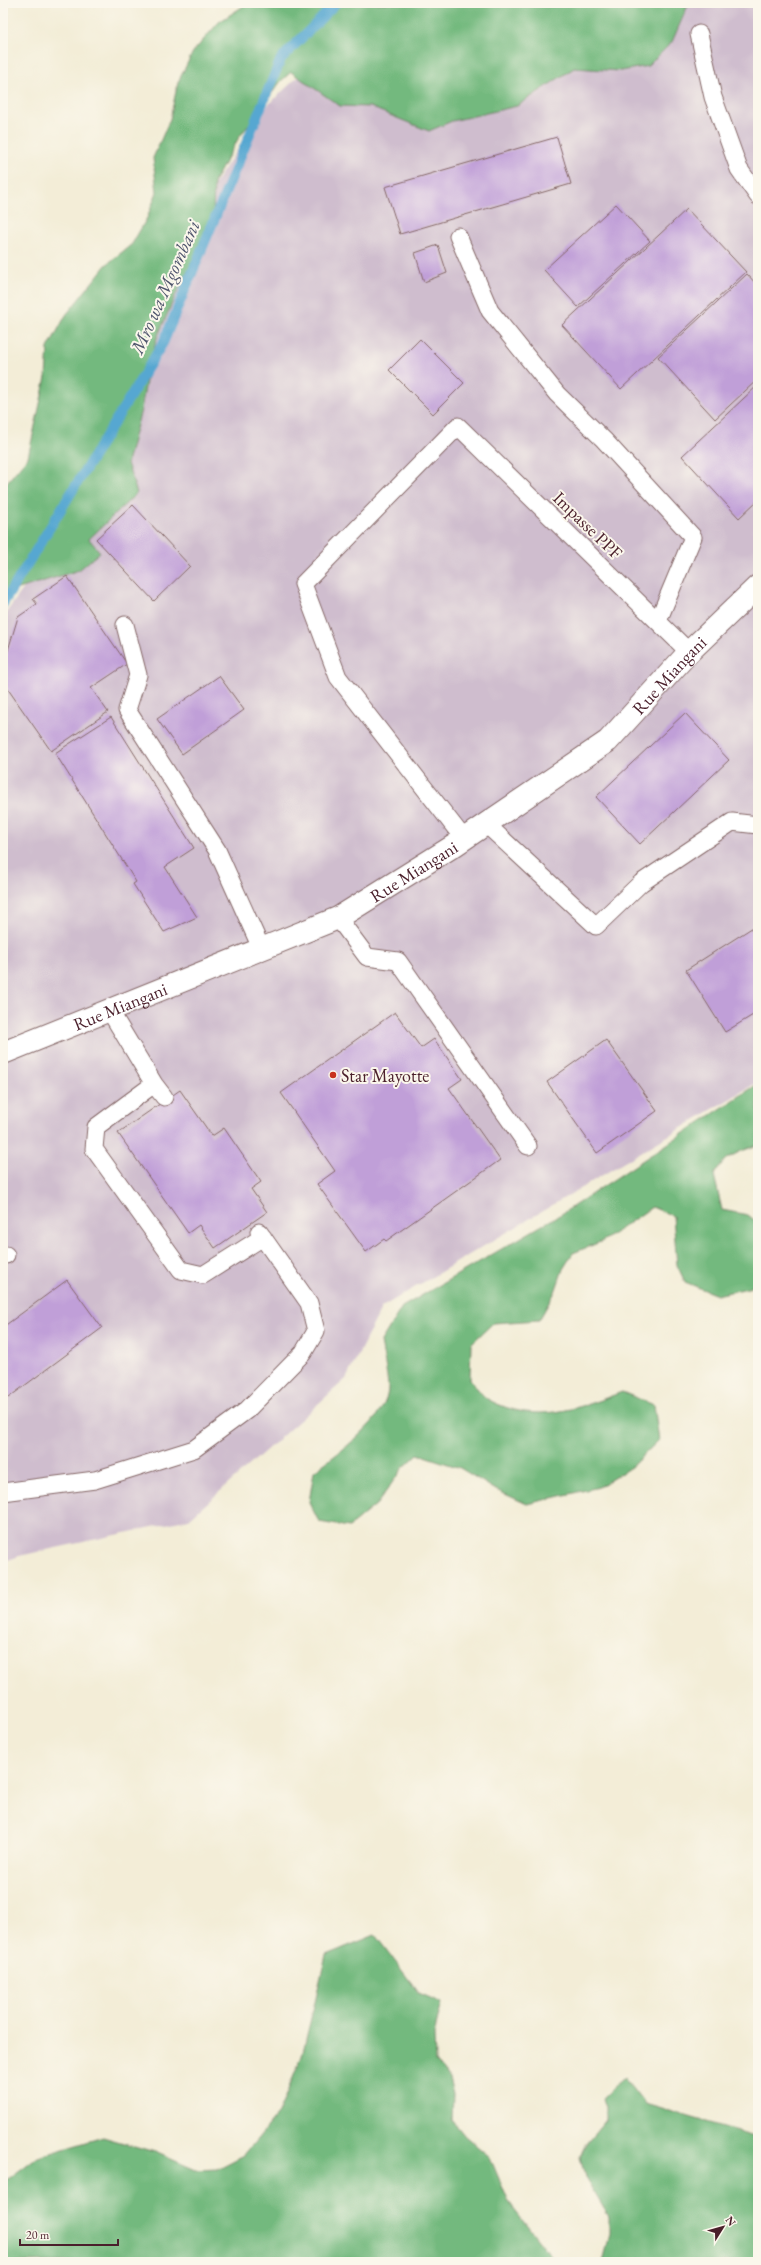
<svg xmlns="http://www.w3.org/2000/svg" width="761" height="2265" viewBox="0 0 761 2265" font-family="'EB Garamond',serif">
  <style>
    .industrial { fill: #cfbdce }
    .forest { fill: #73b97e; stroke: #5e6c54 }
    .lines { fill: none; stroke-linecap: round; stroke-linejoin: round }
    .stream { stroke: #56a7d1; stroke-width: 10 }
    .building { fill: #c09fd8 }
    .lane-casing { stroke: #856767; stroke-width: 19 }
    .street-casing { stroke: #856767; stroke-width: 24 }
    .lane { stroke: #fff; stroke-width: 17 }
    .street { stroke: #fff; stroke-width: 22 }
    .poi-dot { fill: #c8321e; stroke: #fbf7ec; stroke-width: 1.5 }
    .labels { text-anchor: middle; dominant-baseline: central; stroke-width: 4; stroke-linejoin: round; paint-order: stroke }
    .street-label { font-size: 18px; fill: #4a1f2b; stroke: #fbf7ec }
    .poi-label { font-size: 18px; fill: #4a1f2b; stroke: #fbf7ec; text-anchor: start }
    .water-label { font-size: 19px; font-style: italic; fill: #4f556d; stroke: #fbf7ec }
  </style>
  <rect width="100%" height="100%" fill="#fbf7ec"/>
  <filter id="ink" filterUnits="userSpaceOnUse"><feTurbulence type="fractalNoise" baseFrequency=".025" numOctaves="2"/><feDisplacementMap in="SourceGraphic" scale="8" xChannelSelector="R" yChannelSelector="G"/><feConvolveMatrix kernelMatrix="1 2 1 2 8 2 1 2 1" color-interpolation-filters="sRGB"/></filter>
  <filter id="wash" filterUnits="userSpaceOnUse"><feTurbulence type="fractalNoise" baseFrequency=".012" numOctaves="4" result="noise"/><feDisplacementMap in="SourceGraphic" scale="16" xChannelSelector="R" yChannelSelector="G"/><feGaussianBlur stdDeviation="0.9" result="paint"/><feColorMatrix in="noise" values="0 0 0 0 0 0 0 0 0 0 0 0 0 0 0 0 0 1.4 0 .05"/><feComposite in="paint" operator="in"/></filter>
  <g filter="url(#wash)">
    <rect width="100%" height="100%" fill="#f3edd7"/>
    <!-- industrial -->
    <path class="industrial" d="M617 3H758V1082L382 1307 346 1379 189 1519 19 1556 3 1562V617L107 473 187 224 268 105 323 53Z"/>
    <!-- forest -->
    <path class="forest" d="M248 3H689L672 42 648 66 621 71 574 68 517 106 452 121 429 131 370 107 340 106 291 72 281 81 238 139 214 182 213 223 176 294 157 338 148 370 141 410 127 463 137 493 89 539 100 552 79 570 3 594V487L28 457 46 377 48 348 66 315 106 265 132 244 147 218 157 192 153 158 170 119 178 82 193 52 219 22Z
      M758 1084V1145C739 1152 724 1156 714 1175L722 1210 748 1215 758 1223V1280L752 1287 717 1295 685 1282 677 1265 673 1216 652 1207 603 1241 573 1253 563 1269 555 1292 539 1320 493 1323 471 1344 470 1379C475 1385 482 1396 489 1400 536 1425 577 1409 622 1392L654 1405 659 1440 631 1467 599 1487 527 1504 496 1490 460 1468 418 1454 402 1469 377 1504 349 1527 319 1522 309 1502 314 1471C337 1454 390 1418 388 1386 387 1371 383 1356 381 1341L402 1307 563 1213Z
      M375 1935 419 1993 442 2003 434 2034 435 2061 449 2079 453 2094 452 2120 465 2136 490 2157 509 2203 555 2262H3V2183L37 2157 103 2137 155 2152 196 2170 217 2169 244 2155 278 2114 302 2056 326 1955Z
      M624 2077 645 2104 758 2137V2262H602L609 2234V2217L585 2177 580 2157 585 2145 606 2120V2107L602 2098Z"/>
    <g class="lines">
      <!-- stream -->
      <path class="stream" d="M3 604 163 343 281 59 336 3"/>
    </g>
    <g id="blocks">
      <!-- building -->
      <path class="building" d="M557 137 571 184 400 234 385 187Z
        M616 204 650 241 578 307 544 270Z
        M687 209 746 272 621 389 562 325Z
        M438 245 447 273 424 282 415 253Z
        M747 274 758 286V379L715 419 658 357Z
        M420 339 464 383 433 414 389 370Z
        M758 385V500L739 518 682 456Z
        M133 505 190 566 154 601 96 539Z
        M67 576 127 664 91 688 108 712 51 751 3 682V667L18 617 37 604 33 599Z
        M219 676 244 710 182 754 157 719Z
        M685 713 729 760 640 844 596 797Z
        M111 717 194 848 165 867 197 917 164 932 133 884 136 882 55 753Z
        M758 924V1012L725 1032 686 970Z
        M395 1012 421 1048 434 1039 462 1079 449 1088 500 1160 386 1241 384 1239 366 1252 317 1184 335 1171 281 1093Z
        M606 1040 657 1111 597 1153 547 1082Z
        M180 1090 212 1136 224 1128 261 1182 251 1189 267 1212 215 1248 199 1225 188 1233 118 1133Z
        M67 1280 102 1328 8 1398 3 1391V1327Z"/>
    </g>
  </g>
  <g filter="url(#ink)">
    <use href="#blocks" fill-opacity="0" stroke="#856767" stroke-width="1"/>
    <g class="lines">
      <!-- lane casing -->
      <g class="lane-casing">
        <path id="lane" d="M699 34 713 97 739 169 758 196
          M458 236 490 311 557 394 604 440 693 537 658 621
          M125 625 138 675 127 710 217 850 262 950
          M486 824 596 926 641 883 732 822 758 825
          M464 839 338 677 303 584 458 426 689 652
          M338 918 367 957 398 961 528 1146
          M110 1011 154 1084 164 1097
          M154 1084 96 1127 94 1149 181 1270 203 1275 263 1237
          M3 1255H6
          M3 1492 95 1480 194 1449 247 1410 303 1353 316 1331 309 1303 259 1232"/>
      </g>
      <!-- street casing -->
      <g class="street-casing">
        <g id="street">
          <path id="s1" d="M3 1053 338 918 455 845 608 741 689 652 758 586"/>
        </g>
      </g>
      <!-- lane -->
      <use href="#lane" class="lane"/>
      <!-- street -->
      <use href="#street" class="street"/>
    </g>
  </g>
  <!-- markers -->
  <circle class="poi-dot" cx="333" cy="1075" r="4"/>
  <g class="labels">
    <!-- street labels -->
    <g class="street-label">
      <text transform="translate(588 525) rotate(44)">Impasse PPF</text>
      <text stroke="none"><textPath href="#s1" startOffset="774">Rue Miangani</textPath></text>
      <text stroke="none"><textPath href="#s1" startOffset="450">Rue Miangani</textPath></text>
      <text stroke="none"><textPath href="#s1" startOffset="126">Rue Miangani</textPath></text>
    </g>
    <!-- poi labels -->
    <g class="poi-label">
      <text x="341" y="1075">Star Mayotte</text>
    </g>
    <!-- water labels -->
    <g class="water-label">
      <text transform="translate(165 287) rotate(-66)">Mro wa Mgombani</text>
    </g>
  </g>
  <!-- margin -->
  <rect width="761" height="2265" fill="none" stroke="#fbf7ec" stroke-width="16"/>
  <!-- north arrow -->
  <g transform="translate(723 2227) rotate(53)" stroke="#fbf7ec" stroke-width="3" paint-order="stroke">
  <path d="M0-3L7 15L0 10L-7 15Z" fill="#4a1f2b"/>
  <text y="-6" font-size="11" font-weight="bold" text-anchor="middle" fill="#4a1f2b">N</text>
  </g>
  <!-- scale -->
  <path d="M20 2239v6h98v-6" fill="none" stroke="#4a1f2b" stroke-width="2"/>
  <text x="26" y="2239" font-size="12" fill="#4a1f2b" stroke="#fbf7ec" stroke-width="3" paint-order="stroke">20 m</text>
</svg>
